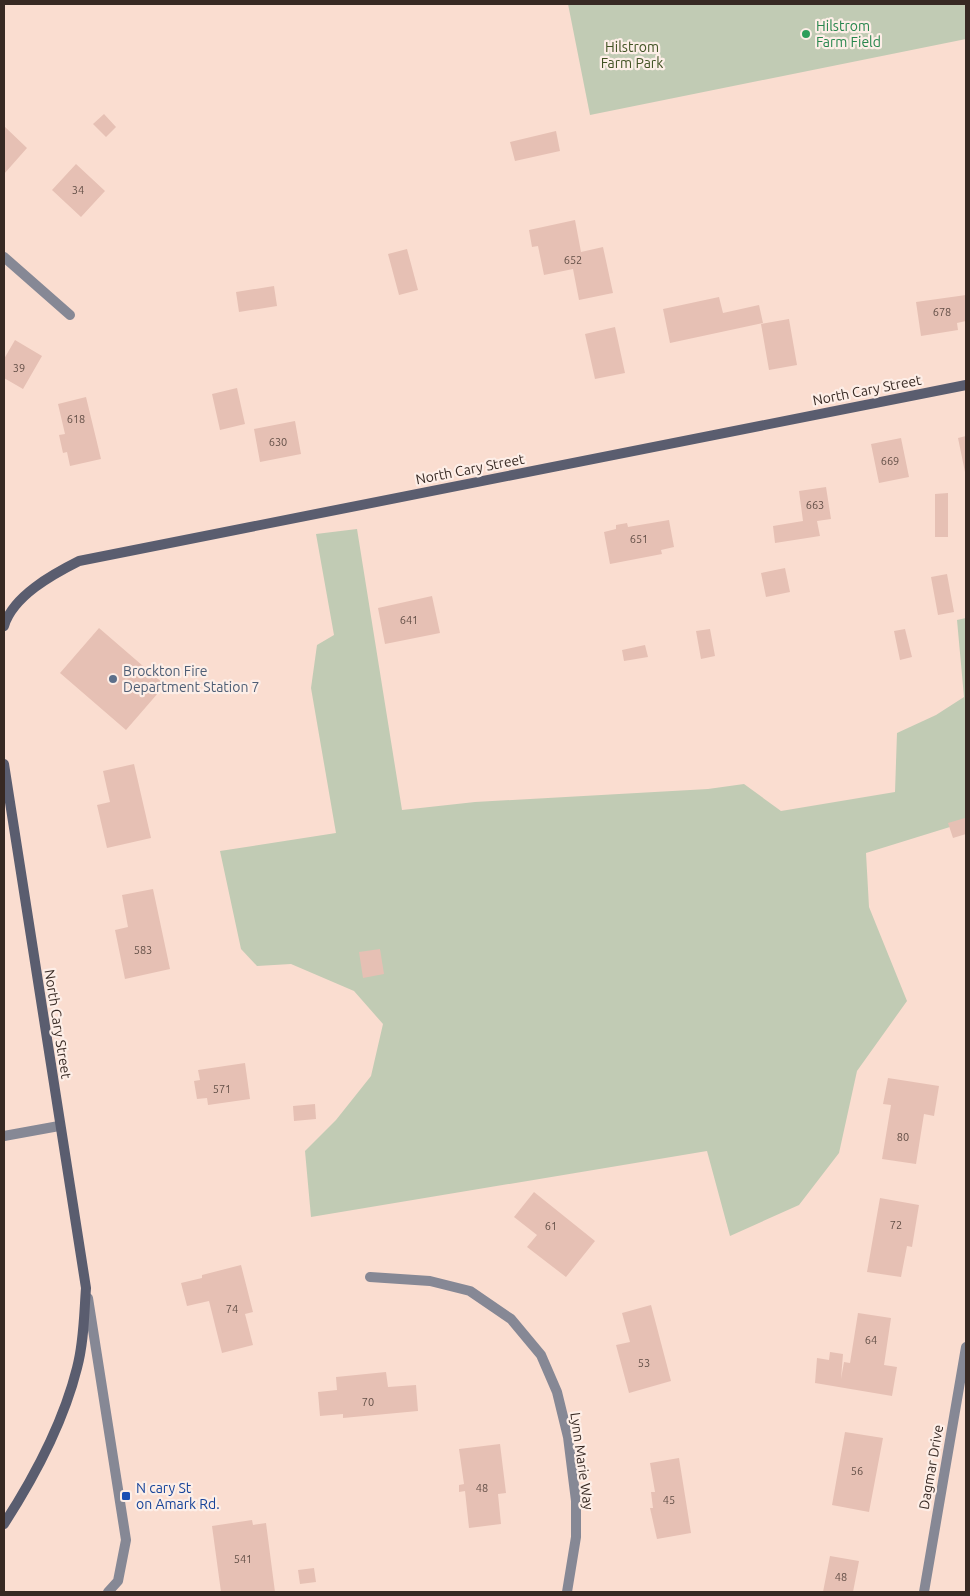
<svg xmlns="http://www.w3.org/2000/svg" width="970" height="1596" viewBox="0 0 970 1596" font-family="Ubuntu,sans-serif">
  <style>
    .green { fill: #c1cbb4 }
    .building { fill: #e6c0b4 }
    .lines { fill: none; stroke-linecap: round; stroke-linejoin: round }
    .lane { stroke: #868895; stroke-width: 10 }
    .street { stroke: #868895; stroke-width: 10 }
    .secondary { stroke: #5a5d6f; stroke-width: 10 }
    .leisure-dot { fill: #2e9e5b; stroke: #fdeee7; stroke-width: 2 }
    .service-dot { fill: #5c6f8a; stroke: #fdeee7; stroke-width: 2 }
    .transit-dot { fill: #1a4fb4; stroke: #fdeee7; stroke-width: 2 }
    .labels { text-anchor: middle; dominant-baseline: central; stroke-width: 4.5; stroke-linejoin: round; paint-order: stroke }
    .number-label { font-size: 11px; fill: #634f47 }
    .leisure-label { font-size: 14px; fill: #27864d; stroke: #fdeee7; text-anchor: start }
    .park-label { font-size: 14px; fill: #405223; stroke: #fdeee7 }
    .street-label { font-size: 14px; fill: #372923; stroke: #fdeee7 }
    .service-label { font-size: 14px; fill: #4e5e75; stroke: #fdeee7; text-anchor: start }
    .transit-label { font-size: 14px; fill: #164399; stroke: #fdeee7; text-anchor: start }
  </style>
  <rect width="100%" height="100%" fill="#faddd0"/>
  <!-- green -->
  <path class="green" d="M568 4H966V39L590 115Z
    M357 529 402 810 475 802 708 789 744 784 781 811 895 792 897 733 936 715 964 697 957 620 966 618V822L866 853 869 907 907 1001 857 1071 839 1153 799 1205 730 1236 707 1151 311 1217 305 1151 336 1120 371 1076 383 1024 354 991 291 964 257 966 241 949 220 851 336 833 311 688 317 645 334 635 316 534Z"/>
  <!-- building -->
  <path class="building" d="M104 114 116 127 106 137 93 124Z
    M4 126 27 148 4 174Z
    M556 131 560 151 515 161 510 142Z
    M76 164 105 191 81 217 52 190Z
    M575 220 581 252 603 247 613 293 579 300 573 269 544 275 538 246 532 247 529 230Z
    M407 249 418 290 399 295 388 254Z
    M274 286 277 306 239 312 236 292Z
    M966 295V321L957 323 958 330 921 336 916 302Z
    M719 297 723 313 759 305 763 323 670 343 663 309Z
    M789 319 797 365 769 370 761 324Z
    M615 327 625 373 595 379 585 334Z
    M15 340 42 356 23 389 4 378V359Z
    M237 388 245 424 220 430 212 394Z
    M86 397 101 459 70 466 67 452 63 453 59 435 65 434 58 404Z
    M295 421 301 454 260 462 254 429Z
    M966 436V472H965L958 438Z
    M901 438 909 477 879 483 871 444Z
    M826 487 831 519 817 521 820 536 775 543 773 526 803 521 799 491Z
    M948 493V537H935V494Z
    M669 520 674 547 661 550 662 554 610 564 604 532 616 529V525L627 523 628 527Z
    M785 568 790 592 766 597 761 573Z
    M947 574 954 612 938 615 931 577Z
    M432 596 440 633 385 644 378 608Z
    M99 628 165 685 126 730 60 673Z
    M710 629 715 656 701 659 696 631Z
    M905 629 912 657 900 660 894 631Z
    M645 645 648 657 624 661 622 650Z
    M134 764 151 838 107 848 97 805 110 802 103 771Z
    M965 818 966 834 953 838 948 823Z
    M153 889 170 969 125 979 115 930 128 927 122 895Z
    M380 949 384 974 363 978 359 952Z
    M245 1063 250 1099 208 1105 207 1098 197 1099 194 1081 200 1080 198 1070Z
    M888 1078 939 1086 934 1116 924 1114 916 1164 882 1159 891 1105 883 1104Z
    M315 1104 316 1119 294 1121 293 1106Z
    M534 1192 595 1241 566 1277 527 1247 537 1235 514 1217Z
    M880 1198 919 1205 912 1247 907 1246 901 1277 867 1272Z
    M241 1265 253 1312 245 1314 253 1345 222 1353 209 1301 187 1306 181 1283 202 1278V1275Z
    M651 1305 671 1381 629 1393 616 1345 630 1342 622 1313Z
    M858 1313 891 1318 884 1365 897 1367 892 1396 815 1383 817 1358 829 1360 830 1352 843 1354 841 1379 844 1362 850 1363Z
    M386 1372 388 1387 416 1385 418 1411 343 1418V1414L320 1416 318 1392 337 1390 336 1377Z
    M845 1432 883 1438 869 1512 832 1505Z
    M500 1444 506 1493 498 1494 501 1524 469 1528 465 1491 459 1492V1485L464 1484 459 1449Z
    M679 1458 691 1533 657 1539 650 1508H653L651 1492H655L650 1463Z
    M252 1520 253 1525 266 1523 275 1592H221L212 1526Z
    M830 1556 859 1561 853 1592H823Z
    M314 1568 316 1582 300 1584 298 1570Z"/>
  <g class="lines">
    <!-- lane -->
    <path class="lane" d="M4 1136 59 1126"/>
    <!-- street -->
    <path class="street" d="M4 257 70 315
      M370 1277 430 1281 470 1291 511 1319 541 1355 557 1392 568 1437 576 1501V1537L567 1592
      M88 1298 126 1540 118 1581 108 1592
      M924 1592 966 1347"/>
    <!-- secondary -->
    <path class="secondary" d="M4 626C13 596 53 574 79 561L966 385
      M4 764 86 1288C84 1314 84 1342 77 1368 63 1424 35 1476 4 1524"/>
  </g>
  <!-- markers -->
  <circle class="leisure-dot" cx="806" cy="34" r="5"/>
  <circle class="service-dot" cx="113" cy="679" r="5"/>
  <rect class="transit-dot" x="121" y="1491" width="10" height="10" rx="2.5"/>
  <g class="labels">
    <!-- number labels -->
    <g class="number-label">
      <text x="78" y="190">34</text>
      <text x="573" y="260">652</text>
      <text x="942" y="312">678</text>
      <text x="19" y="368">39</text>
      <text x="76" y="419">618</text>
      <text x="278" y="442">630</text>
      <text x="890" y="461">669</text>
      <text x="815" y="505">663</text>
      <text x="639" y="539">651</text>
      <text x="409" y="620">641</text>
      <text x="143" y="950">583</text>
      <text x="222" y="1089">571</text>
      <text x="903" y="1137">80</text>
      <text x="896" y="1225">72</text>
      <text x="551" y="1226">61</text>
      <text x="232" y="1309">74</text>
      <text x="871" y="1340">64</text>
      <text x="644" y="1363">53</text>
      <text x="368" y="1402">70</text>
      <text x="857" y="1471">56</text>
      <text x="482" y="1488">48</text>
      <text x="669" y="1500">45</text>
      <text x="243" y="1559">541</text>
      <text x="841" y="1577">48</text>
    </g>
    <!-- leisure labels -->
    <g class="leisure-label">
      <text x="816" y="26">Hilstrom<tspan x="816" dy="16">Farm Field</tspan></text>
    </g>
    <!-- park labels -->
    <g class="park-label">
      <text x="632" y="47">Hilstrom<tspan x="632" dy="16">Farm Park</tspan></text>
    </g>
    <!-- street labels -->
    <g class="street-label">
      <text transform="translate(867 390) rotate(-11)">North Cary Street</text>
      <text transform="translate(470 469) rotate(-11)">North Cary Street</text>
      <text transform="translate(58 1024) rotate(81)">North Cary Street</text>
      <text transform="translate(582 1461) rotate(82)">Lynn Marie Way</text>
      <text transform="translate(931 1467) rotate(-80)">Dagmar Drive</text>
    </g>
    <!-- service labels -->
    <g class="service-label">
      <text x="123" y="671">Brockton Fire<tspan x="123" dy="16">Department Station 7</tspan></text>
    </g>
    <!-- transit labels -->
    <g class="transit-label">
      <text x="136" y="1488">N cary St<tspan x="136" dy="16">on Amark Rd.</tspan></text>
    </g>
  </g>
  <!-- border -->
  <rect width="970" height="1596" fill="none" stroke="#372923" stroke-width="10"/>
</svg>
